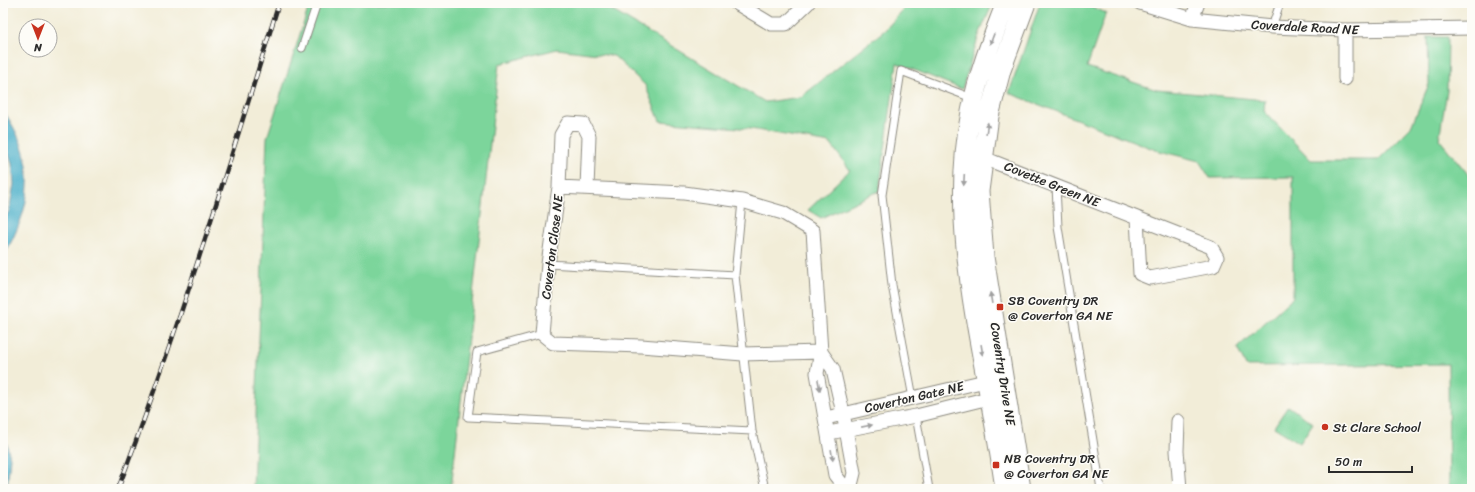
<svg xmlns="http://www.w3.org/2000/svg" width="1475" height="492" viewBox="0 0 1475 492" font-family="Sriracha,sans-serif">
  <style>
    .green { fill: #7bd59b; stroke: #538063 }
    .water { fill: #4aafc9; stroke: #3a6d7a }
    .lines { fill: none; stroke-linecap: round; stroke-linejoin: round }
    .lane-casing { stroke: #8e8c82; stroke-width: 9 }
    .street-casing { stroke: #8e8c82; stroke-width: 15 }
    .secondary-casing { stroke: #8e8c82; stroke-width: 21 }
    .lane { stroke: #fff; stroke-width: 7 }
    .street { stroke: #fff; stroke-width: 13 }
    .secondary { stroke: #fff; stroke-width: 19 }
    .rail-casing { stroke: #2b2b2b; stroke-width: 4.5 }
    .rail { stroke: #fdfcf7; stroke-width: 3; stroke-dasharray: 9; stroke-linecap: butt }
    .oneway { fill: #a0a0a0 }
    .poi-dot { fill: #c8321e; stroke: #fdfcf7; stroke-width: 1.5 }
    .labels { text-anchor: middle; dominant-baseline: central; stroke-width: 3; stroke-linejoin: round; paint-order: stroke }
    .street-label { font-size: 13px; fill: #2b2b2b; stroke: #fdfcf7 }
    .poi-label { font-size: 13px; fill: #2b2b2b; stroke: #fdfcf7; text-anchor: start }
  </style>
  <rect width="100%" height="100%" fill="#fdfcf7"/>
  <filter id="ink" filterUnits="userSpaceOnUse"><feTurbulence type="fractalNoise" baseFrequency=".025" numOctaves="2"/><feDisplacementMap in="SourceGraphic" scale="8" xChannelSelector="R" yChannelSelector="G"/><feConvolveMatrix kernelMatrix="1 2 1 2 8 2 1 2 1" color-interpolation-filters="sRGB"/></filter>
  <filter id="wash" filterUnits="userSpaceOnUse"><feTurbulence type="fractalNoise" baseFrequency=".012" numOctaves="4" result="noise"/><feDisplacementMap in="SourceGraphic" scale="16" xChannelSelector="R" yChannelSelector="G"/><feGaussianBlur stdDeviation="0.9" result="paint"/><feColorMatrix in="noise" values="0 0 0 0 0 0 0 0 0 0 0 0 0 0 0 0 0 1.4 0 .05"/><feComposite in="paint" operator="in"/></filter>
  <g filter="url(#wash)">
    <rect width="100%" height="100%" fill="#f2edd8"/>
    <!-- green -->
    <path class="green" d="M310 3H592L613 11 765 102 801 97 885 30 909 3H993L979 35 962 89 897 63 879 191 821 218 808 210 850 170 830 143 751 129 660 121 645 85 614 56 557 49 499 64 451 489H253L267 138Z
      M1040 3H1084L1106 13 1087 67 1157 90 1265 100 1264 111 1311 160H1378L1411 127 1429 84 1428 37H1448L1447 91 1439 139 1472 179V489H1449L1448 364 1246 366 1237 348 1293 297V177L1210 178 1199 161 1156 150 1009 93Z
      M1288 406 1313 423 1300 443 1274 427Z"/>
    <!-- water -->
    <path class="water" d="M3 110C39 163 34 203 3 257V222L9 211 14 184 12 164 3 136Z
      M3 428 10 458 7 489H3Z"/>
  </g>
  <g filter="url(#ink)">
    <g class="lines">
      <!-- lane casing -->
      <g class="lane-casing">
        <path id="lane" d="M1272 27 1280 3
          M302 48 317 3
          M1056 186 1058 227 1101 489
          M742 201 735 275 752 431 765 489
          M548 264 735 275
          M542 334 477 352 468 417 752 431
          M913 398 892 285 882 195 901 71 972 98
          M916 416 929 489"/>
      </g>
      <!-- street casing -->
      <g class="street-casing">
        <path id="street" d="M736 3 771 24H786L808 3
          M1140 3 1192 19 1272 27 1345 30 1472 28
          M1192 19 1198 3
          M1345 30V79
          M976 156 994 162 1211 247 1217 257 1213 266 1150 278 1140 274 1137 218
          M559 187 561 135 568 123 583 124 589 136 587 188
          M821 352 743 354 641 346 553 343 542 334 548 264 559 187 684 193 742 201 783 213 813 231 821 352 817 373 835 475 846 489
          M821 352 833 369 843 413 854 473 850 489
          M826 418 994 379
          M1178 421 1177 451 1180 489
          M829 433 916 416 997 396"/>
      </g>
      <!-- secondary casing -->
      <g class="secondary-casing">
        <path id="secondary" d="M1005 489C989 366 946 236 971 112 978 74 992 39 1006 3
          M1021 489 984 257 979 191 989 116 1001 70 1026 3"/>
      </g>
      <!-- lane -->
      <use href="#lane" class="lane"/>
      <!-- street -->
      <use href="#street" class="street"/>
      <!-- secondary -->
      <use href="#secondary" class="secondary"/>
      <!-- rail casing -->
      <g class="rail-casing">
        <path id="rail" d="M118 489C179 330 228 166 279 3"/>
      </g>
      <!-- rail -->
      <use href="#rail" class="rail"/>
    </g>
    <!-- one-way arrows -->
    <defs><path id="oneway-solid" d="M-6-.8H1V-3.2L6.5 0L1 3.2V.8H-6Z"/></defs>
    <g class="oneway">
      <use href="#oneway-solid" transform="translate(992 39) rotate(111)"/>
      <use href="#oneway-solid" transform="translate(987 128) rotate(-81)"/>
      <use href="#oneway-solid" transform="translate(964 180) rotate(93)"/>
      <use href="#oneway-solid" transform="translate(991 298) rotate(-99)"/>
      <use href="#oneway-solid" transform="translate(982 350) rotate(81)"/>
      <use href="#oneway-solid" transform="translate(819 385) rotate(79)"/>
      <use href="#oneway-solid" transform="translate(867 426) rotate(-11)"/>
      <use href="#oneway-solid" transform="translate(832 455) rotate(81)"/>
    </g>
  </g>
  <!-- markers -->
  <g class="poi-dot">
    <rect x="996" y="303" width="8" height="8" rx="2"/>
    <circle cx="1325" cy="427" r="4"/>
    <rect x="992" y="461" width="8" height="8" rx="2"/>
  </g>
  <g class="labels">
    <!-- street labels -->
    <g class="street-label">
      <text transform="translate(1305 27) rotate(3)">Coverdale Road NE</text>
      <text transform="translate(1052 184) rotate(22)">Covette Green NE</text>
      <text transform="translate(552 247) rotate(-83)">Coverton Close NE</text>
      <text transform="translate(1003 374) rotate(81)">Coventry Drive NE</text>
      <text transform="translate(914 397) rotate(-13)">Coverton Gate NE</text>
    </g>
    <!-- poi labels -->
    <g class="poi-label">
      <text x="1008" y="300">SB Coventry DR<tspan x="1008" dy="15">@ Coverton GA NE</tspan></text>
      <text x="1333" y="427">St Clare School</text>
      <text x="1004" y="458">NB Coventry DR<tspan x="1004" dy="15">@ Coverton GA NE</tspan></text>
    </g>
  </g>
  <!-- margin -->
  <rect width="1475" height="492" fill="none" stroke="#fdfcf7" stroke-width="16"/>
  <!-- north arrow -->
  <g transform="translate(38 38) rotate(180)"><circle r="19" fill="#fdfcf7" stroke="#a9a8a5"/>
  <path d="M0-3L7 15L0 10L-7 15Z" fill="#c8321e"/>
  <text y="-6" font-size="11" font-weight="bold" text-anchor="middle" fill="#2b2b2b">N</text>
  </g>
  <!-- scale -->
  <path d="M1329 466v6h83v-6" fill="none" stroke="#2b2b2b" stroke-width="2"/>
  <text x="1335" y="466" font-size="12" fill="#2b2b2b" stroke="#fdfcf7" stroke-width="3" paint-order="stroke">50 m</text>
</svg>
